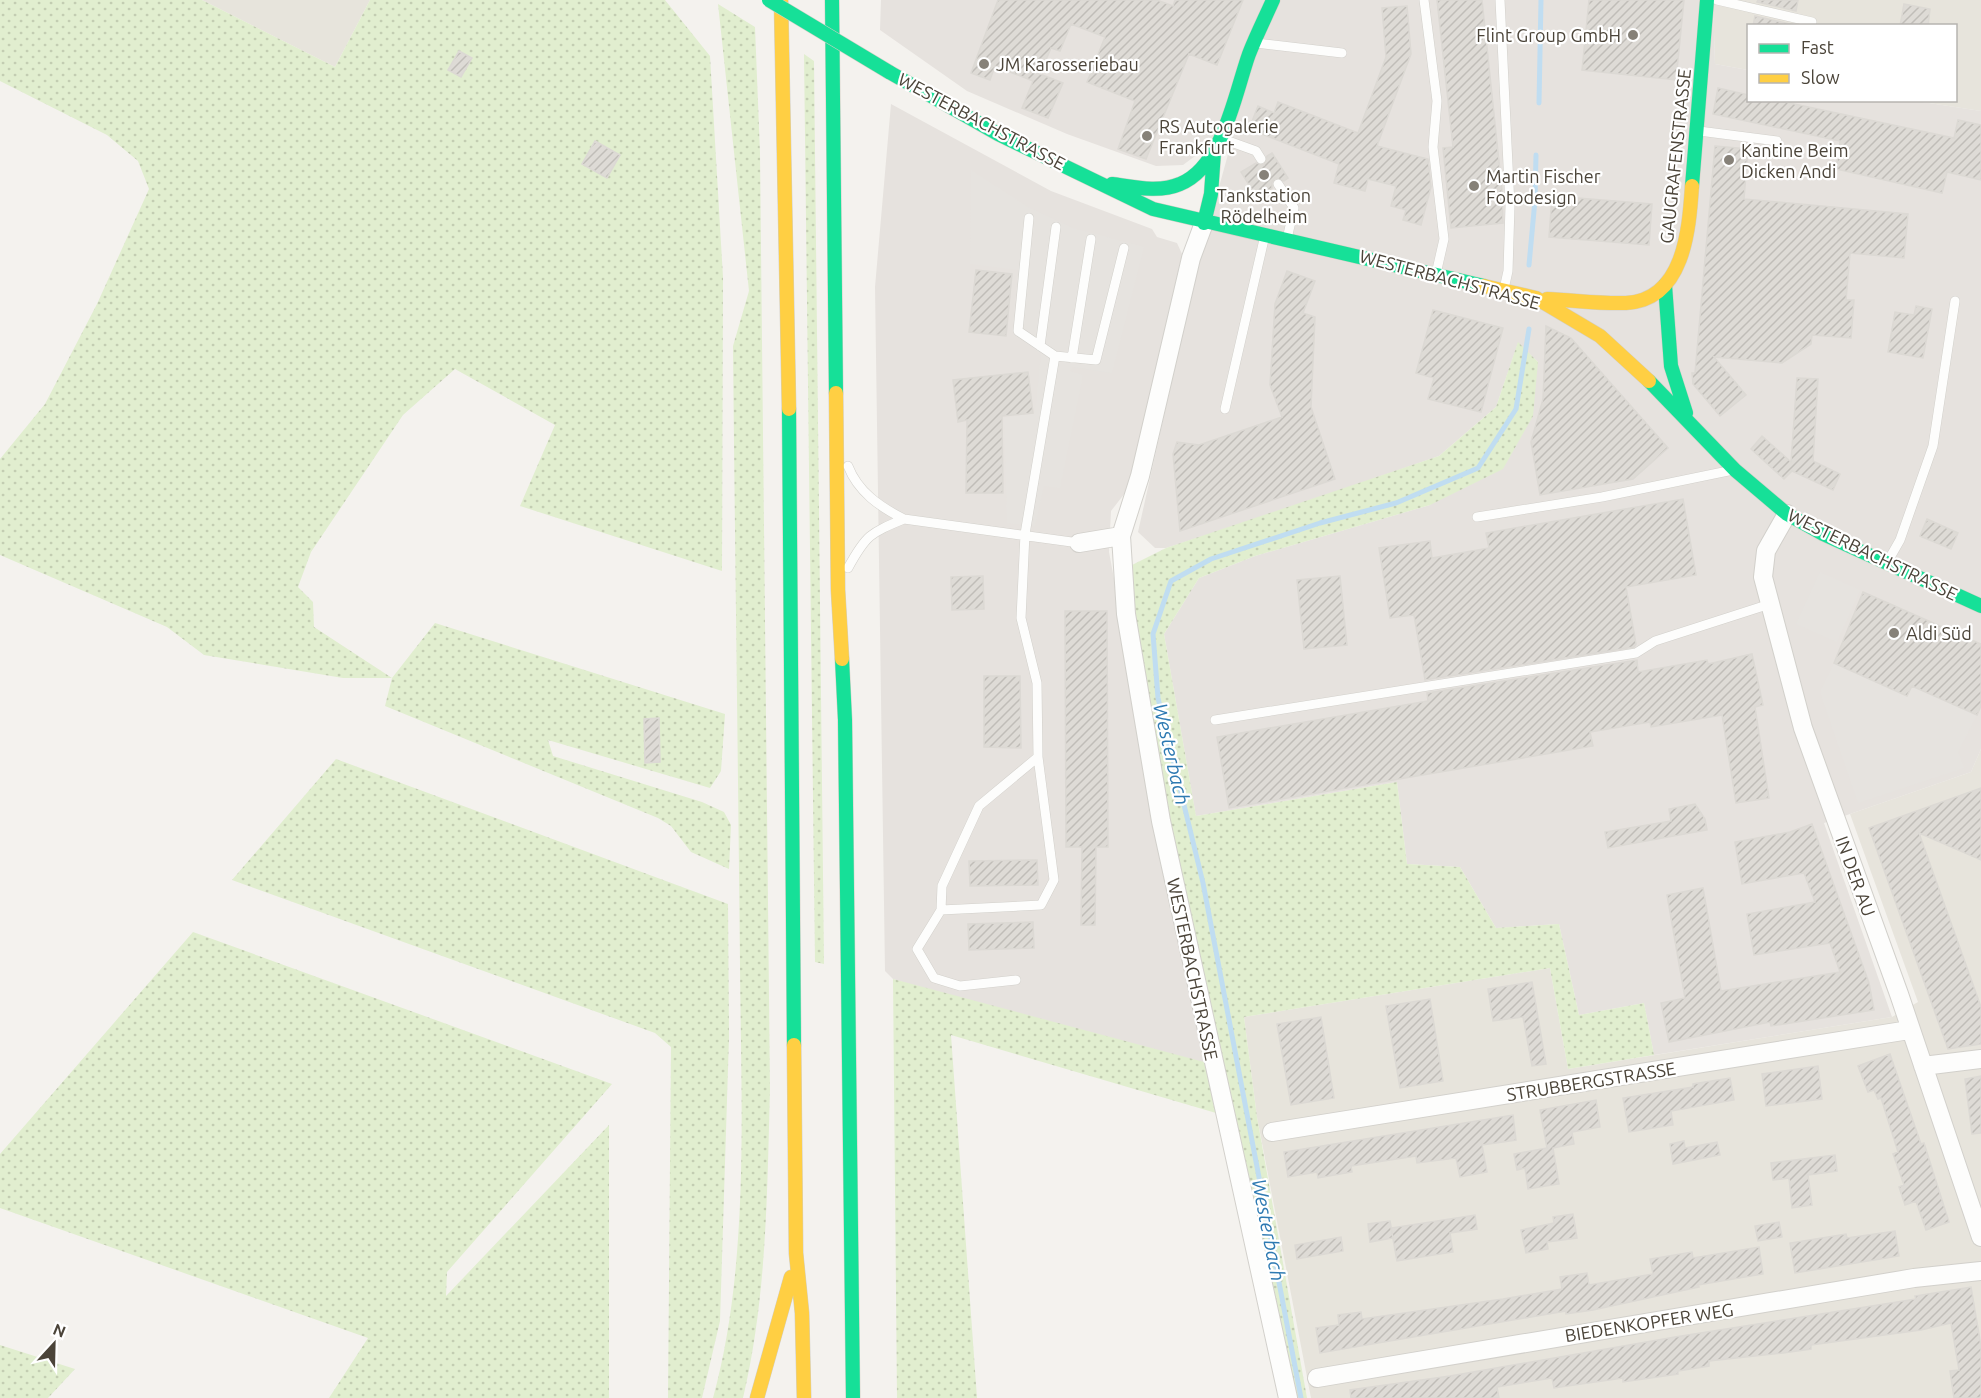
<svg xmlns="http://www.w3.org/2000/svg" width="1981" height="1398" viewBox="0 0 1981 1398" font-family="Ubuntu,sans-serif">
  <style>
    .residential { fill: #e7e4dc }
    .industrial { fill: #e6e2de }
    .green { fill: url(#green-dots) }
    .parking { fill: #e6e3df }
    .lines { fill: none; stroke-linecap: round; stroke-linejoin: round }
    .stream { stroke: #c0ddf1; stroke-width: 5 }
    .building { fill: url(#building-hatch); stroke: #dcd9d4; stroke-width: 1.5 }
    .lane-casing { stroke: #d2d0cb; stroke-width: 10 }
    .street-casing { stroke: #d2d0cb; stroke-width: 20 }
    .fast-casing { stroke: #d3cfc5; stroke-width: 15 }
    .slow-casing { stroke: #d3cfc5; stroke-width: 15 }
    .lane { stroke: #fdfdfc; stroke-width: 9 }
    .street { stroke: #fdfdfc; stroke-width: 18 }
    .fast { stroke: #16e098; stroke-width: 14 }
    .slow { stroke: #ffcf43; stroke-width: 14 }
    .fast-bridge-casing { stroke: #d3cfc5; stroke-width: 15; stroke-linecap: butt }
    .fast-bridge { stroke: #16e098; stroke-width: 14 }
    .poi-dot { fill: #868178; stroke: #fff; stroke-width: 2 }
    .labels { text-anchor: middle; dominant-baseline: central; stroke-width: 4.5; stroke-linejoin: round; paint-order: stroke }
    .poi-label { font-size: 18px; fill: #4b4439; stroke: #fff; text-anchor: start }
    .street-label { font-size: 18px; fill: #4b4439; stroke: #fff }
    .water-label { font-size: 20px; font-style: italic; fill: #2e7ab2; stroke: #fff }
  </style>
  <defs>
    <pattern id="green-dots" width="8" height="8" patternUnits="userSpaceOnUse" patternTransform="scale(1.5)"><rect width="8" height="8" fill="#e1eecf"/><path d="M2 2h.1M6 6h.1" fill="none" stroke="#c3cdb2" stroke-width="1.8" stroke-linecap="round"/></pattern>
    <pattern id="building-hatch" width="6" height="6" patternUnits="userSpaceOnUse" patternTransform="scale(1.5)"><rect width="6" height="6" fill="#dedbd6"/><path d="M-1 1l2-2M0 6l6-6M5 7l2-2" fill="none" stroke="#c0bdb8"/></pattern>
  </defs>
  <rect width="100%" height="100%" fill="#f4f2ee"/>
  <!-- residential -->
  <path class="residential" d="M202 0H370L335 67Z
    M1713 0H1981V111L1916 101 1956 100V26H1748V70L1715 64Z
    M1981 749V1398H1311L1257 1117 1244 1017 1550 968 1568 1069 1892 1017 1918 1002 1850 814 1971 772Z"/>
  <!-- industrial -->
  <path class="industrial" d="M881 0H1713L1715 64 1748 70V100L1916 101 1981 111V749L1971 772 1824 823 1892 1017 1654 1055 1644 1003 1579 1015 1559 924 1496 928 1460 867 1407 864 1397 782 1196 816 1164 634 1199 578 1255 556 1430 505 1538 362 1518 343 1496 407 1439 456 1274 513 1166 548H1155L1138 532 1199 260 1230 147 1202 145 1195 156 1183 165 1156 166 1067 134 967 91 880 30Z
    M891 104 1051 191 1152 229 1157 237 1177 243 1182 254 1133 473 1125 493 1111 511 1109 552 1204 1063 947 996 893 979 885 971 875 287Z"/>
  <!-- green -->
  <path class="green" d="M0 0H202L335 67 370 0H665L710 56 723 277 722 571 520 506 555 425 455 369 403 415 311 552 298 587 313 602 314 627 392 678 435 623 725 714 721 771 710 788 548 740 553 756 702 802 724 812 731 825 729 869 691 852 671 826 658 818 385 706 392 678H343L204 655 167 627 0 555V459L45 404 97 304 149 189 138 161 107 135 0 81Z
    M718 4 755 27 760 153 770 1090C767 1194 767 1296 743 1398H713C750 1264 741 1104 740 966 738 759 735 552 733 346L749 291Z
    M804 54 814 61 824 964 815 962Z
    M1518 342 1538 362 1533 416 1503 469 1430 505 1255 556 1199 578 1164 634 1196 816 1397 782 1407 864 1460 867 1496 928 1559 924 1579 1015 1644 1003 1654 1055 1568 1069 1550 968 1244 1017 1257 1117 1307 1398H1279L1216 1113 951 1035 977 1398H897L893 979 1204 1062 1118 607 1126 568 1166 548 1439 456 1496 407Z
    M336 759 728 904 729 1037 720 1321 702 1398H668L671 1047 655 1033 232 880Z
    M193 932 612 1084 447 1272 446 1296 609 1125V1398H329L368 1338 0 1208V1154Z
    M0 1345 75 1369 48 1398H0Z"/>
  <!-- parking -->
  <path class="parking" d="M971 170 1028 207 1073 228 1144 247 1112 373 1073 367 1069 371 1083 375 1060 488 1044 486 1035 526 1007 523 1004 418 1035 413 1041 354 1014 334 1018 270 970 264Z
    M1820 572 1860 590 1837 642 1796 624Z
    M1834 663 1907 696 1912 686 1977 715 1958 752 1964 768 1858 803 1820 692Z"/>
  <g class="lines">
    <!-- stream -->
    <path class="stream" d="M1539 103 1541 0
      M1529 265 1535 200 1536 155
      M1301 1398 1203 883 1158 698 1153 634 1171 581 1211 559 1320 523 1396 503 1478 468 1516 409 1529 329"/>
  </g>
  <!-- building -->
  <path class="building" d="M998 0H1157L1173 6 1175 0H1243L1217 65 1189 54 1146 159 1118 149 1135 101 1087 82 1105 37 1071 24 1060 51 1051 48 1040 74 1063 83 1048 118 1022 108 1033 81 995 66 990 80 971 73Z
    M1437 0H1482L1502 190 1503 223 1451 228 1443 148 1453 147Z
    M1589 0H1684L1676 80 1582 70Z
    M1758 0H1798L1796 11 1757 2Z
    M1904 4 1930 9 1928 26H1900Z
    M1407 6 1411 54 1377 146 1428 159 1431 187 1421 225 1403 220 1406 210 1391 206 1396 186 1368 179 1365 191 1334 183 1339 164 1249 129 1258 106 1274 113 1278 102 1358 133 1386 57 1382 8Z
    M1755 16 1794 25 1793 26H1753Z
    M459 51 472 58 461 77 448 70Z
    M1718 88 1749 95V100H1776L1954 138 1958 120 1981 125V180L1947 172 1942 193 1836 169 1840 141 1713 114Z
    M595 141 620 155 607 178 582 164Z
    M1715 146 1748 149 1744 199 1908 214 1904 258 1850 253 1846 300H1854L1851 338 1812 335 1811 344 1782 363 1714 357 1746 395 1720 416 1693 384 1692 373H1695Z
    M1272 153 1288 178 1284 181 1275 178 1272 182V188L1257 198 1241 172 1256 163 1264 165 1267 156Z
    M1552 196 1652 204 1649 245 1549 237Z
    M976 270 1012 274 1006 336 969 332Z
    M1287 271 1315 281 1303 313 1315 317 1311 407 1335 479 1180 531 1173 454 1177 442 1199 445 1282 417 1270 385 1275 304Z
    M1916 306 1932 309 1923 358 1888 352 1895 312 1914 315Z
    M1433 310 1503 328 1481 412 1428 399 1434 378 1416 373Z
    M1546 326 1571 338 1668 448 1633 479 1540 495 1531 442 1543 399Z
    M1028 372 1033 413 1002 416 1003 493H966L967 420 958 422 953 380Z
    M1797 378 1818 379 1813 461 1840 474 1833 490 1792 471 1784 479 1751 449 1762 436 1791 462Z
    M1683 499 1696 575 1626 587 1636 644 1634 647 1425 680 1414 615 1390 618 1379 548 1430 541 1432 558 1489 548 1486 533Z
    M1927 519 1958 533 1951 549 1920 536Z
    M983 576 984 609 952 610 951 577Z
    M1340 576 1347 645 1304 649 1297 580Z
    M1863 592 1981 644V706L1977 715 1912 686 1907 696 1834 663Z
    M1065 611H1107L1108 847H1096L1095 925H1081L1082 847H1066Z
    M1752 654 1763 705 1755 707 1769 798 1736 803 1722 715 1651 727 1650 722 1590 732 1593 746 1229 808 1217 737 1428 701 1427 693 1637 660 1638 672 1707 660 1708 664Z
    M984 676H1020L1021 748 984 747Z
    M659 718 660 762 645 763 644 719Z
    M1981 788V860L1919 833 1981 1007V1044L1948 1049 1869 828Z
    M1695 804 1705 819 1707 830 1608 848 1605 832 1671 821 1669 809Z
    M1812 824 1869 983 1874 1010 1771 1026 1770 1022 1669 1042 1661 1003 1685 998 1667 895 1703 888 1721 991 1840 972 1830 943 1754 955 1747 914 1815 902 1804 873 1742 884 1735 842 1790 832Z
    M1037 860 1038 885 970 886 969 861Z
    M1033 922 1034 948 969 950 968 924Z
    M1532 982 1546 1064 1532 1066 1523 1017 1493 1021 1488 989Z
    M1430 999 1443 1081 1400 1088 1386 1006Z
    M1321 1017 1334 1098 1291 1105 1277 1024Z
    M1890 1054 1921 1144 1924 1143 1949 1222 1926 1230 1916 1201 1905 1205 1899 1187 1904 1185 1893 1154 1898 1152 1881 1098 1878 1099 1874 1090 1868 1092 1858 1066Z
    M1818 1066 1822 1099 1766 1106 1762 1074Z
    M1981 1076V1133L1972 1134 1965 1079Z
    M1730 1078 1734 1100 1671 1111 1673 1125 1629 1132 1623 1098 1693 1087V1084Z
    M1596 1100 1600 1127 1572 1132 1574 1144 1553 1148 1559 1184 1528 1189 1525 1168 1517 1170 1514 1154 1547 1148 1540 1110Z
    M1513 1115 1516 1140 1482 1145 1487 1172 1460 1177 1456 1158 1417 1163 1416 1156 1351 1166 1352 1172 1318 1178 1317 1172 1288 1177 1284 1152Z
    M1684 1141 1685 1148 1717 1142 1720 1155 1673 1164 1670 1144Z
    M1835 1155 1837 1171 1808 1175 1812 1205 1792 1208 1789 1178 1773 1180 1771 1163Z
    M1573 1214 1577 1238 1547 1242 1548 1249 1526 1253 1521 1230 1554 1223 1553 1217Z
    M1475 1215 1477 1229 1450 1233 1453 1252 1397 1261 1391 1228Z
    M1390 1221 1393 1238 1370 1242 1368 1224Z
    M1779 1222 1782 1237 1758 1241 1755 1226Z
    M1895 1231 1899 1256 1795 1273 1790 1243 1846 1234 1847 1238Z
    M1341 1237 1343 1251 1297 1259 1295 1245Z
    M1759 1247 1763 1274 1698 1285 1699 1287 1593 1310 1566 1314V1311L1320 1353 1316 1328 1339 1325 1338 1315 1361 1312 1362 1319 1503 1299 1562 1289 1560 1277 1587 1273 1589 1285 1653 1274 1650 1259 1692 1252 1693 1258Z
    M1971 1287 1981 1346V1398H1954L1950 1371 1959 1370 1951 1323 1921 1330 1811 1345V1349L1783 1353 1709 1361V1366L1678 1371V1374L1623 1382V1378L1554 1388 1552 1378 1497 1387 1499 1398H1351L1350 1390 1450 1376 1675 1337 1916 1299 1915 1296Z"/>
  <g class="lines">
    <!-- lane casing -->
    <g class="lane-casing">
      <path id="lane" d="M1424 0 1437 101 1433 147 1444 239 1436 274
        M1500 0 1510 206 1508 271 1504 289
        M1717 0 1812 22
        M1256 43 1342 53
        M1699 131 1777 141
        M1220 138 1256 151 1261 159
        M1278 184 1294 208 1287 239
        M1029 218 1018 331 1055 356
        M1040 346 1056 227
        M1072 358 1091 239
        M1225 409 1265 235
        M848 466C858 492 880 507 904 519L1079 543
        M1477 517 1602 497 1733 470
        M1888 561 1900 540 1933 446 1955 301
        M848 568C866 535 870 533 904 519
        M1215 720 1636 653 1655 641 1770 604
        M1038 757 1054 880 1041 905 941 910 942 886 979 806 1038 757 1037 683 1021 618 1025 534 1055 356 1096 360 1124 248
        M941 910 917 949 934 978 960 986 1016 980"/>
    </g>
    <!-- street casing -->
    <g class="street-casing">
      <path id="street" d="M1204 223 1191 258 1140 476 1121 536 1126 614 1161 821 1288 1398
        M1787 514 1766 551 1763 577 1803 728 1899 994 1981 1237
        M1079 543 1121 536
        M1923 1066 1981 1059
        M1272 1132 1909 1030
        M1317 1378 1914 1278 1981 1271"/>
    </g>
    <!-- fast casing -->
    <g class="fast-casing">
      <path id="fast" d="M832 0 836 393
        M889 72 998 134 1153 209 1484 286
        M1112 184C1134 187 1159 193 1180 184 1223 167 1235 93 1249 54 1256 36 1265 18 1273 0
        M1692 186 1707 0
        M1204 223 1211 194 1214 152
        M1665 285 1671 366 1686 413
        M1649 381 1735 470 1787 514 1823 534 1981 606
        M789 409 794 1045
        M842 659 845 720 853 1398"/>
    </g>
    <!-- slow casing -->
    <g class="slow-casing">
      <path id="slow" d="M781 0 789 409
        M1484 286 1536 298 1600 336 1649 381
        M1547 299C1573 300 1600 304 1626 303 1684 300 1689 230 1692 186
        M836 393 838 590 842 659
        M794 1045 796 1253 802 1313 804 1398
        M757 1398 791 1277"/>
    </g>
    <!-- lane -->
    <use href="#lane" class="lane"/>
    <!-- street -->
    <use href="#street" class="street"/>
    <!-- fast -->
    <use href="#fast" class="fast"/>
    <!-- slow -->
    <use href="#slow" class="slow"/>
    <!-- fast-bridge casing -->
    <g class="fast-bridge-casing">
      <path id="fast-bridge" d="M769 0 889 72"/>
    </g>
    <!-- fast-bridge -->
    <use href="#fast-bridge" class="fast-bridge"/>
  </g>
  <!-- markers -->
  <g class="poi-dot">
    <circle cx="1633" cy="35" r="6"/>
    <circle cx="984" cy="64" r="6"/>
    <circle cx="1147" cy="136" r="6"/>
    <circle cx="1729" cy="160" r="6"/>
    <circle cx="1264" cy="175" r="6"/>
    <circle cx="1474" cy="186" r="6"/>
    <circle cx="1894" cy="633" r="6"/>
  </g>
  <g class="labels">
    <!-- poi labels -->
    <g class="poi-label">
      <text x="1621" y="35" text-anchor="end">Flint Group GmbH</text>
      <text x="996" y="64">JM Karosseriebau</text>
      <text x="1159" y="126">RS Autogalerie<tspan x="1159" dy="21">Frankfurt</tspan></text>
      <text x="1741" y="150">Kantine Beim<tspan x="1741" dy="21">Dicken Andi</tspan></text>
      <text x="1486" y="176">Martin Fischer<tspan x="1486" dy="21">Fotodesign</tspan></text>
      <text x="1264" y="195" text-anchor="middle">Tankstation<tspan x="1264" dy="21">Rödelheim</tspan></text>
      <text x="1906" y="633">Aldi Süd</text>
    </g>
    <!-- street labels -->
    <g class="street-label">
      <text transform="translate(982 121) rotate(28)">WESTERBACHSTRASSE</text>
      <text transform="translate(1675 156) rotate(-84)">GAUGRAFENSTRASSE</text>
      <text transform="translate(1450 279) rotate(15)">WESTERBACHSTRASSE</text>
      <text transform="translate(1873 554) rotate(26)">WESTERBACHSTRASSE</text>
      <text transform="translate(1856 876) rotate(70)">IN DER AU</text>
      <text transform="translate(1193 969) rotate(78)">WESTERBACHSTRASSE</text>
      <text transform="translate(1591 1081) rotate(-9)">STRUBBERGSTRASSE</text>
      <text transform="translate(1649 1322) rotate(-9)">BIEDENKOPFER WEG</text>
    </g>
    <!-- water labels -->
    <g class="water-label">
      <text transform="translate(1172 754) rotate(77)">Westerbach</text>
      <text transform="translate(1269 1230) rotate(79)">Westerbach</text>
    </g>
  </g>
  <!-- legend -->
  <rect x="1747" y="24" width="210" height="78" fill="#ffffff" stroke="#b7b4b0" stroke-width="1.5"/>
  <rect x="1759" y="44" width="30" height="9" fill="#16e098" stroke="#b7b4b0" stroke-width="1.5"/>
  <text x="1801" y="54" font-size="18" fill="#4b4439">Fast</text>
  <rect x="1759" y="74" width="30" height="9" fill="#ffcf43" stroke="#b7b4b0" stroke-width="1.5"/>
  <text x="1801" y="84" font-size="18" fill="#4b4439">Slow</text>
  <!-- north arrow -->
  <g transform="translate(54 1344) rotate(22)" stroke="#ffffff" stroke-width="4.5" paint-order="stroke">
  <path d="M0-4.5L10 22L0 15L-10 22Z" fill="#4b4439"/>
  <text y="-9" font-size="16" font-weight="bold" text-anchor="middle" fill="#4b4439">N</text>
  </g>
</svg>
